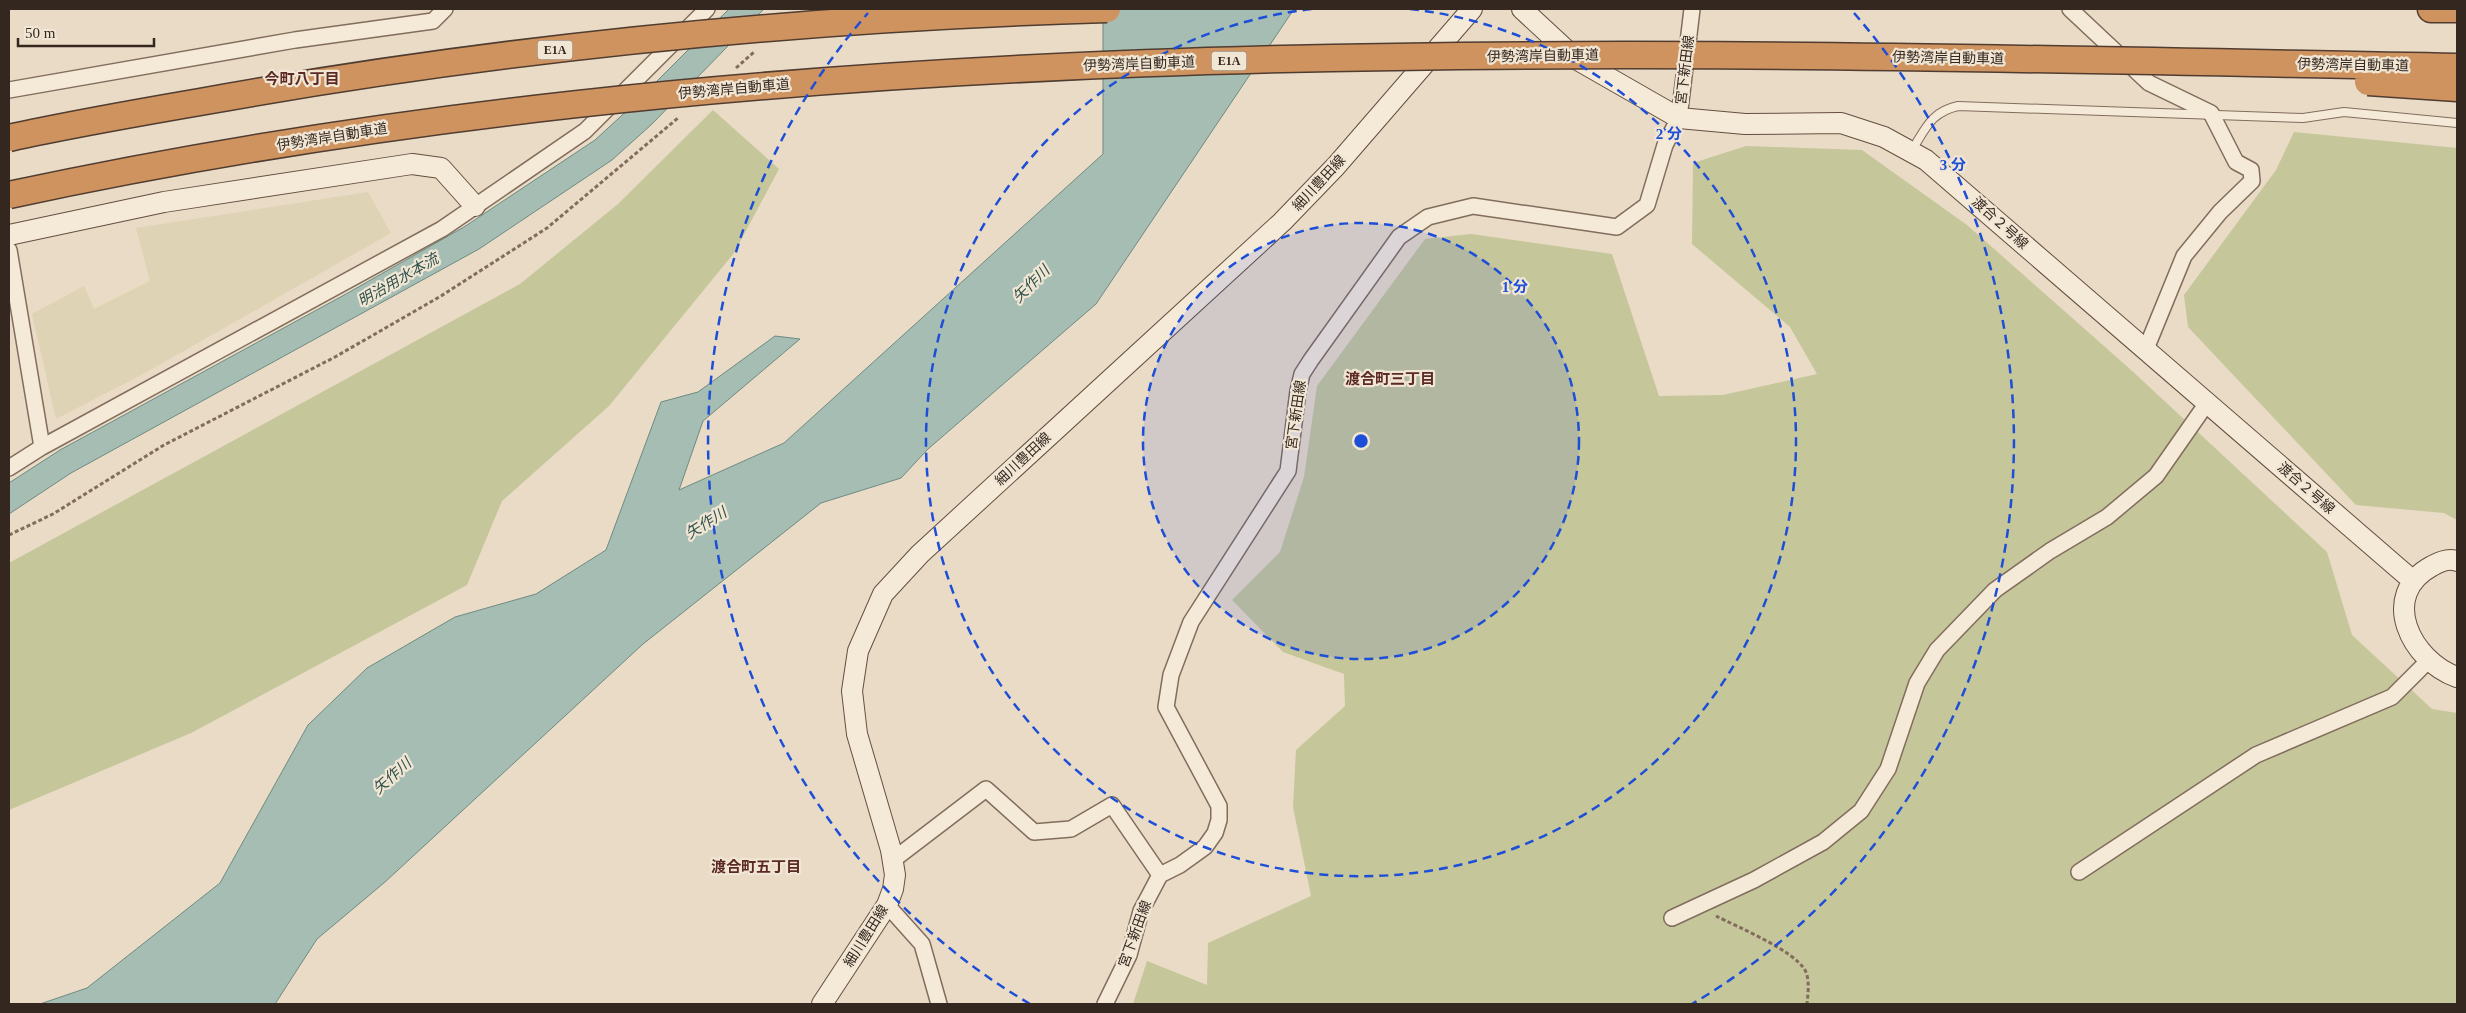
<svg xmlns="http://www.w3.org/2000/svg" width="2466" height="1013" viewBox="0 0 2466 1013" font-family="'Times New Roman','Noto Sans JP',serif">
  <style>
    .farmland { fill: #ded3b4 }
    .green { fill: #c5c69a }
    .water { fill: #a6bdb4; stroke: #6e8a80 }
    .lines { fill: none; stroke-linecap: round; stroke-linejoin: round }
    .lane-casing { stroke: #826d5d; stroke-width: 10 }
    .street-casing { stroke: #826d5d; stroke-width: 18 }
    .secondary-casing { stroke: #644f40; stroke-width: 22 }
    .highway-casing { stroke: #503c31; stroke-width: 29 }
    .path { stroke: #826d5d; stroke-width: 3; stroke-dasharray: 4 2.5; stroke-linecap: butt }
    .lane { stroke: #f5e9d8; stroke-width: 8 }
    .street { stroke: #f5e9d8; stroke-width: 15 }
    .secondary { stroke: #f5e9d8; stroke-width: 20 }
    .highway { stroke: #cf935f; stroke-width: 26 }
    .highway-bridge-casing { stroke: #503c31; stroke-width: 29; stroke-linecap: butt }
    .highway-bridge { stroke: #cf935f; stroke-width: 26 }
    .ring { fill: none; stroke: #1d4ed8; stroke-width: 2.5; stroke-dasharray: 9 6 }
    .labels { text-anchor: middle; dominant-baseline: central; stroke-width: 4.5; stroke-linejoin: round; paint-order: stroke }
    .shield { fill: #f1e6d4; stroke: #6d6055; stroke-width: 1 }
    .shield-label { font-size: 12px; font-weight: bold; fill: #34271f }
    .street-label { font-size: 14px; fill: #34271f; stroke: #f1e6d4 }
    .neighbourhood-label { font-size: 15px; font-weight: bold; fill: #5c2a24; stroke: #f1e6d4 }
    .water-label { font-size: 15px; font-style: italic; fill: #30524c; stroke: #f1e6d4 }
    .centre { fill: #1d4ed8; stroke: #f1e6d4; stroke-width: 2.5 }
    .ring-label { font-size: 15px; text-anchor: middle; font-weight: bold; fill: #1d4ed8; stroke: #f1e6d4; stroke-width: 4.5; stroke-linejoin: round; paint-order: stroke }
  </style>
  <rect width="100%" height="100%" fill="#e9dbc5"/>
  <!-- farmland -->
  <path class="farmland" d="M368 192 391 233 145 373 56 419 32 314 84 286 94 309 150 281 136 228Z"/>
  <!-- green -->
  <path class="green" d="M713 110 779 169 734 253 609 406 502 501 467 585 191 733 9 810V563L520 284 618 204Z
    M2294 132 2457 148V520L2444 513 2356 505 2188 327 2184 295 2276 170Z
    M1746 146 1862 150 1967 225 2130 369 2327 552 2352 635 2432 709 2457 713V1004H1133L1147 961 1207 985 1208 943 1311 896 1293 807 1296 750 1345 706 1344 674 1283 652 1232 600 1280 552 1304 477 1317 386 1425 239 1471 234 1612 254 1659 396 1723 395 1817 374 1790 327 1692 244 1693 163Z"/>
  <!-- water -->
  <path class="water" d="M729 9H764L652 124 612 160 479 249 71 473 9 514V483L60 450 346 294 464 227 595 140 632 106Z
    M1103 9H1294L1096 304 928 449 901 478 821 503 643 644 385 882 317 939 275 1004H40L87 988 220 883 308 725 367 668 455 617 536 594 606 550 661 402 698 392 775 336 800 339 703 421 679 490 784 443 1103 154Z"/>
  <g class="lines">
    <!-- lane casing -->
    <g class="lane-casing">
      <path id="lane" d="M1912 150C1926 128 1931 112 1958 106L2303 118 2344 112 2457 123"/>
    </g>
    <!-- street casing -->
    <g class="street-casing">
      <path id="street" d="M2070 9 2149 83 2211 113 2236 162 2251 170 2252 181 2220 212 2184 256 2146 349
        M9 90 295 40 433 21 445 9
        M9 250 42 447
        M9 468 42 447 442 229 585 131 707 9
        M893 860 986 789 1034 832 1071 829 1112 805 1160 875
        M2079 872 2256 755 2392 697 2429 660
        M887 905 922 944 939 1004
        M1672 918 1754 880 1823 842 1861 811 1888 769 1917 683 1937 650 1995 590 2050 551 2107 517 2156 476 2207 403
        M1105 1004 1129 955 1141 911 1160 875 1180 865 1205 847 1215 833 1219 820V806L1166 707 1171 675 1191 622 1288 471 1298 391 1302 374 1311 360 1399 237 1428 217 1473 206 1617 227 1647 205 1665 145 1679 118 1692 9"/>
    </g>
    <!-- secondary casing -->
    <g class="secondary-casing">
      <path id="secondary" d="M1522 9 1576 59 1679 118 1745 124 1841 123 1884 137 1926 160 2412 580
        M9 235 164 202 412 164 441 168 475 206
        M2457 561C2449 558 2439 562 2432 566 2378 595 2411 661 2457 677
        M822 1004 887 905 893 889 895 875 891 850 857 734 852 691 858 651 883 594 920 554 1282 222 1336 166 1472 9"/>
    </g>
    <!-- highway casing -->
    <g class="highway-casing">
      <path id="highway" d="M2431 9H2457"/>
    </g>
    <!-- path -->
    <path class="path" d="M736 68 754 52
      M9 535 53 514 164 445 335 357 441 296 547 228 678 118
      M1716 916C1738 927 1793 950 1805 970 1810 980 1808 993 1807 1004"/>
    <!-- lane -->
    <use href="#lane" class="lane"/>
    <!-- street -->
    <use href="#street" class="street"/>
    <!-- secondary -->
    <use href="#secondary" class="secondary"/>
    <!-- highway -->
    <use href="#highway" class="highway"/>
    <!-- highway-bridge casing -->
    <g class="highway-bridge-casing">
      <path id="highway-bridge" d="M2368 82 2457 88
        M9 138C72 124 136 113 200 102 500 48 803 18 1107 9
        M9 195C812 22 1641 52 2457 67"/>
    </g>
    <!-- highway-bridge -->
    <use href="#highway-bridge" class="highway-bridge"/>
  </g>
  <!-- distance rings -->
  <circle cx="1361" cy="441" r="218" fill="#1d4ed8" fill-opacity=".12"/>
  <g class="ring">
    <circle cx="1361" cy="441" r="218"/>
    <path d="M1410 9A435 435 0 1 1 1312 9"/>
    <path d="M1030 1004A653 653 0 0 1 868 13M1854 13A653 653 0 0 1 1692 1004"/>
  </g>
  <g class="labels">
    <!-- shield labels -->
    <g class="shield">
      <rect x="537.5" y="40.5" width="35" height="19" rx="4"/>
      <rect x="1211.5" y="51.5" width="35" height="19" rx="4"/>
    </g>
    <g class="shield-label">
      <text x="555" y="50">E1A</text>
      <text x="1229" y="61">E1A</text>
    </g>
    <!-- street labels -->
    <g class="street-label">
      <text transform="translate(1543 56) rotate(-1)">伊勢湾岸自動車道</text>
      <text transform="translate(1948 58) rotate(1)">伊勢湾岸自動車道</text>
      <text transform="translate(1139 64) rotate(-2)">伊勢湾岸自動車道</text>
      <text transform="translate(2353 65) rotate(1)">伊勢湾岸自動車道</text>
      <text transform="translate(1685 70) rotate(-83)">宮下新田線</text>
      <text transform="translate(734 89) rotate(-5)">伊勢湾岸自動車道</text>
      <text transform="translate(332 137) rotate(-9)">伊勢湾岸自動車道</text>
      <text transform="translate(1319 183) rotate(-47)">細川豊田線</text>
      <text transform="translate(2000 223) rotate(42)">渡合２号線</text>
      <text transform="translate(1296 415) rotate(-82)">宮下新田線</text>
      <text transform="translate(1023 459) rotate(-43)">細川豊田線</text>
      <text transform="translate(2306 488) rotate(41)">渡合２号線</text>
      <text transform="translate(1135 934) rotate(-70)">宮下新田線</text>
      <text transform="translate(866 936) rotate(-58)">細川豊田線</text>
    </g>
    <!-- neighbourhood labels -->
    <g class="neighbourhood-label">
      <text x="302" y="79">今町八丁目</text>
      <text x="1390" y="379">渡合町三丁目</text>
      <text x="756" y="867">渡合町五丁目</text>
    </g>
    <!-- water labels -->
    <g class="water-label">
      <text transform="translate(398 280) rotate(-30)">明治用水本流</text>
      <text transform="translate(1031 284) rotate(-45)">矢作川</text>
      <text transform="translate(706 523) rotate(-32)">矢作川</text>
      <text transform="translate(392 776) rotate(-42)">矢作川</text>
    </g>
  </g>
  <circle cx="1361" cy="441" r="8" class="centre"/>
  <g class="ring-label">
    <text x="1669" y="139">2 分</text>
    <text x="1953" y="170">3 分</text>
    <text x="1515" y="292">1 分</text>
  </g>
  <!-- border -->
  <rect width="2466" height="1013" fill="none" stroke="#34271f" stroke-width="20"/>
  <!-- scale -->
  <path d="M18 38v8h136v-8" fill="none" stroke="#34271f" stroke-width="2.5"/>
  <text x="25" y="38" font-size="15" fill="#34271f" stroke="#f1e6d4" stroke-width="4" paint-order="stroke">50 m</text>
</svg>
